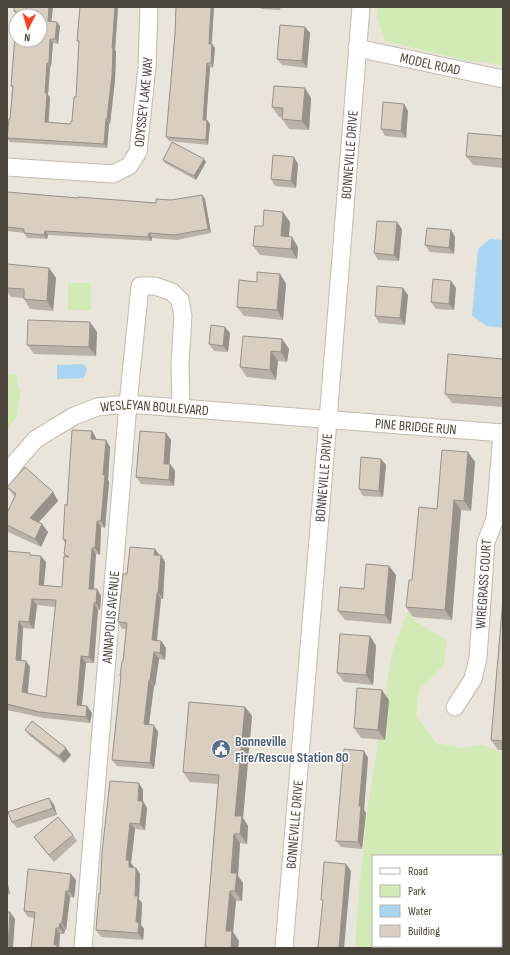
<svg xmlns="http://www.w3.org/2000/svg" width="510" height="955" viewBox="0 0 510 955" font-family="'Sofia Sans Condensed',sans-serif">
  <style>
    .residential { fill: #eae5da; fill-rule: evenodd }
    .green { fill: #d2eab5; fill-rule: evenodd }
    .water { fill: #a9d4f2 }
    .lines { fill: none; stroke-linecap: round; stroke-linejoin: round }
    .minor-casing { stroke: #c2bbae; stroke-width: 19 }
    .minor { stroke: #fff; stroke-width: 17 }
    .wall { fill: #bab2a6; fill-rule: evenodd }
    .shaded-wall { fill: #979187 }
    .building { fill: #d8cfc1; stroke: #979187; fill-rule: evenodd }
    .labels { text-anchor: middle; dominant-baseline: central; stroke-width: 3; stroke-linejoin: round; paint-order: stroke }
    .street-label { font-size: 14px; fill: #4b4439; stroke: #fff }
    .service-label { font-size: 14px; font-weight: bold; fill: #4e5e75; stroke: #fff; text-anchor: start }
  </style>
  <rect width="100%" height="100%" fill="#f6f3ec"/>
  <!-- residential -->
  <path class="residential" d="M7 7H503V948H7V436L8 429 14 421 20 401 18 388 12 374H7ZM16 16H40V40H16ZM373 856H501V946H373Z"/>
  <!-- green -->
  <path class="green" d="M378 7H503V65L464 60 385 41 377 17Z
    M68 283H91V310H68Z
    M7 374 17 375 18 388 20 390C22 400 16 406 18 415L8 429 7 436Z
    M408 610 415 621 447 641 444 665 419 690 416 716 436 743 462 748 483 745 503 753V948H355L359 889 368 805 391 659 394 647ZM373 856H501V946H373Z"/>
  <!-- water -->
  <path class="water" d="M490 239 503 240V328L487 326 472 316 478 249Z
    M83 364 87 369 84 378 57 379V365Z"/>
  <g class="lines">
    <!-- minor casing -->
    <g class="minor-casing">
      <g id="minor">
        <path id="s1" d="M357 48 503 79"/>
        <path id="s2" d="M7 167 113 174 129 166 138 152 147 67 149 7"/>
        <path id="s3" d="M7 477 14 464 36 439 74 416 97 407 128 404 503 433"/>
        <path id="s4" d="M455 707 473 679 478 658 486 542 495 519 502 433"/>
        <path id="s5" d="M83 948 128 404 140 286H155L172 292 180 300 183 316 180 363 181 408"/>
        <path id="s6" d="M284 948 328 420 361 7"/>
      </g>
    </g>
    <!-- minor -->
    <use href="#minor" class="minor"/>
  </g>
  <!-- wall -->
  <path class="wall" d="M14 7 51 22 60 26 58 44 53 43 51 67H50L48 95 50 97 49 122 70 124 72 121 76 97 79 43 77 41 80 7H118L115 50 116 52 115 80 110 124H109L107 148 10 142 7 138 10 119 12 88 11 86 15 37 14 36 16 14 14 11Z
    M176 7H214L212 44 215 48 213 68 210 67 206 120H207L210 124 208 145 169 141 166 137 175 34Z
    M260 7H281L280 10 261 9Z
    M305 27 310 33 307 68 282 65 277 59Z
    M311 98 309 130 289 129 282 119V117H279L272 107Z
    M404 104 408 111 406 138 385 136 381 129Z
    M503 136V168L473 165 466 156Z
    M163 160 206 162 196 180 165 163Z
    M298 164 296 188 275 186 271 179Z
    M7 192 78 198 156 203 202 195 205 199 211 233 177 240 152 238V241L48 235 47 239 27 238 24 233 7 231Z
    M290 222 289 237 298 247 297 259 260 255 253 246 263 226Z
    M402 229 399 261 378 260 374 253Z
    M451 230 455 237 454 254 430 252 425 245Z
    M7 264 49 268 56 278 53 311 30 309 24 299V298L11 297 7 291Z
    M280 274 286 284 283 320 244 316 237 307 257 282Z
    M451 281 456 288 454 310 436 309 431 302Z
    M408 295 405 325 379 323 375 316Z
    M97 332 96 356 34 354 27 345Z
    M230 333 228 352 214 351 209 344Z
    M282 339 289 349 287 362 278 361 276 380 247 377 240 367Z
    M503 359V407L452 403 445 394Z
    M92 431 96 438V439L110 447 108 480 109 482 105 528 101 527 100 555 96 554 94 589H97L101 596 100 610H98L94 663H86L82 706H87L92 713 90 723 44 718 7 710V551L31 555 46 562 44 585 62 587 66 556 64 554 65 544 63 539 67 506ZM37 605 56 607 46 697 28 693 30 667 26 661 21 660 23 628 34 629Z
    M166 433 171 440 169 464H170L175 471 174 486 141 484 136 477Z
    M468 452 475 462 471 511 461 510 452 620 413 617 406 607 412 580 437 509Z
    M381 459 386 465 383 497 363 496 359 489Z
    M7 487 53 492 58 501 39 522 42 524 48 532 41 547 8 532 7 530V513L15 497Z
    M155 549 165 562 163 599H161L157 641H161L166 648 165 660 159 659 155 686H154L149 725 158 732 154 769 117 766 112 760 121 677 120 676 123 661 126 629H122L118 622 127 574Z
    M389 566 396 575 391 624 345 620 338 611 364 589Z
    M503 599V750H498L491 740Z
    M370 636 376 646 373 685 344 682 337 673Z
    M389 700 385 740 361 738 354 728Z
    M245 707 252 716 243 818 248 826 247 844 240 843 238 876 243 883 242 901H236L233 932 239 941 238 948H206L205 947 218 784 190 782 183 772Z
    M25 730 71 755 64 763 30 736Z
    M364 751 368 758 364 810 366 813 362 849 341 847 336 841Z
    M139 783 143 790V801L147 808 145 830 135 829 131 863 134 868H136L140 874 139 899 142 903 141 925 144 929 143 940 101 937 96 930 100 894Z
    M49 798 54 805 57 815 17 828 12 822Z
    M73 835 77 841 54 862 39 844 34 837Z
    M7 880 10 894 7 895Z
    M76 880 74 898 70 897 66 930H65L64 934H60L59 948 34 918 28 917 24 911Z"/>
  <!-- shaded-wall -->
  <path class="shaded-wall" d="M49 7H53L51 26 48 21Z
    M115 7H118L115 50 116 52 115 80 110 124 107 119 112 48Z
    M211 7H214L211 48 209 44Z
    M57 22 60 26 58 44 55 39Z
    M305 27 310 33 307 68 302 61Z
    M50 39 53 43 51 67 49 63Z
    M212 44 215 48 213 68 211 63Z
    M47 63 50 67 48 95 50 97 48 126 45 122V93Z
    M207 63 210 67 206 124 203 120Z
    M305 88 311 98 309 130 302 121Z
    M404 104 408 111 406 138 401 131Z
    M106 119 109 124 107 148 104 144Z
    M207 120 210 124 208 145 206 140Z
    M294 157 298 164 296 188 291 181Z
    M204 159 206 162 196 180 194 176Z
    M202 195 205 199 211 233 208 229Z
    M283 212 290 222 288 246 281 236Z
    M397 222 402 229 399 261 394 255Z
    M451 230 455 237 454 254 449 248Z
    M45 231 48 235 47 239 44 235Z
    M149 233 152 238V241L148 237Z
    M292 237 298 247 297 259 291 249Z
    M49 268 56 278 53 311 47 301Z
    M280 274 286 284 283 320 277 310Z
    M451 281 456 288 454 310 449 304Z
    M403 288 408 295 405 325 400 318Z
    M90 322 97 332 96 356 89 347Z
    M225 327 230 333 228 352 223 346Z
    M282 339 289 349 287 362 281 352Z
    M271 351 278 361 276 380 270 370Z
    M92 431 96 438V446L91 439Z
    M166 433 171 440 169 470 164 464Z
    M106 440 110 447 108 480 109 482 105 528 101 521 103 475Z
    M468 452 475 462 471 511 464 501Z
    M381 459 386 465 383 497 379 491Z
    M170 464 175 471 174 486 169 480Z
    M53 492 58 501 35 526 30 518Z
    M454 500 461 510 452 620 445 610Z
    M97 521 101 527 100 555 95 548Z
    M42 524 48 532 41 547 35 539Z
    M92 548 96 554 93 595 89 589Z
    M155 549 160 556 154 555Z
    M161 555 165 562 163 599 158 593Z
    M41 556 46 562 43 591 39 585Z
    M389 566 396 575 391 624 385 615Z
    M97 589 101 596 100 610 96 603Z
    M157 593 161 599 156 647 152 640Z
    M32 599 37 605 34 629 29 622Z
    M94 603 98 610 94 663 89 657Z
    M19 621 23 628 21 666 16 660Z
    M370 636 376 646 373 685 366 675Z
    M161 641 166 648 165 660 160 653Z
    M154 652 159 659 155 686 150 680Z
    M81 656 86 663 81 712 77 705Z
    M26 661 30 667 27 698 22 692Z
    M149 680 154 686 148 731 144 724Z
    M382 690 389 700 385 740 378 730Z
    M87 706 92 713 90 723 86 717Z
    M245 707 252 716 243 818 248 826 247 844 240 834 235 816Z
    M154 725 158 732 154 769 150 763Z
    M66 748 71 755 64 763 59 756Z
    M364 751 368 758 364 810 366 813 362 849 358 842 359 806Z
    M139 783 143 790V801L147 808 145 830 140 824 138 801Z
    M49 798 54 805 57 815 53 808Z
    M130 823 135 829 131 863 134 867V874L129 867 126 860Z
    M234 834 240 843 238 876 243 883 242 901 235 891 231 873Z
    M346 864 351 871 344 948H339Z
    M136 868 140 874 139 899 142 903 141 925 144 929 143 940 138 933 136 922 135 896Z
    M71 874 76 880 74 898 69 891Z
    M7 880 10 894 7 890Z
    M66 891 70 897 66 930 62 923Z
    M230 891 236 901 233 932 239 941 238 948H231L226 931Z
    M10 912 15 919 13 948H10L8 946Z
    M60 923 65 930 64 934 59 928Z
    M56 928 60 934 59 948H57L54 945Z"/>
  <!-- building -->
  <path class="building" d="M14 7H49L48 21 57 22 55 39H50L49 63H47L45 93H47L45 122 70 124 71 121H72L74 97H76L79 41H77L80 7H115L112 48H113L112 75 107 119H106L104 144 7 138 9 119H10L13 86H11L15 36H14L16 11H14ZM16 16H40V40H16Z
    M176 7H211L209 44H212L211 63H207L203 120H207L206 140 166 137 175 34Z
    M280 25 305 27 302 61 277 59Z
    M274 86 305 88 302 121 282 119 283 108 272 107Z
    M383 102 404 104 401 131 381 129Z
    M468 133 503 136V159L466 156Z
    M172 142 204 159 194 176 163 160Z
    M273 155 294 157 291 181 271 179Z
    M7 192 78 198V197L156 203V199L171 200 202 195 208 229 174 235 149 233 148 237 45 231 44 235 24 233V229L7 227Z
    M264 210 283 212 281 236 292 237 291 249 253 246 255 226H263Z
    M377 221 397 222 394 255 374 253Z
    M427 228 451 230 449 248 425 245Z
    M7 264 49 268 47 301 24 299V289L7 288Z
    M257 272 280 274 277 310 237 307 239 280 257 282Z
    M433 279 451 281 449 304 431 302Z
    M377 286 403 288 400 318 375 316Z
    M28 320 90 322 89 347 27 345Z
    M211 325 225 327 223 346 209 344Z
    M243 336 282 339 281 352 271 351 270 370 240 367Z
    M448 354 503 359V398L445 394Z
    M72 430 92 431 91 439 106 440 103 475H105L101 521H97L95 548H92L89 589H97L96 603H94L89 657 81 656 77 705 87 706 86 717 39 712 7 704V551L30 553V555L41 556 39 585 62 587 64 556 69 557 64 554 66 540 63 539 65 504 67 506ZM32 599 56 600 46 697 22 692 26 661 16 660 19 621 29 622Z
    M140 431 166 433 164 464H170L169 480 136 477Z
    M442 450 468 452 464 501 454 500 445 610 406 607 409 580H412L419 507 437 509Z
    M361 457 381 459 379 491 359 489Z
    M25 467 53 492 30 518 42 524 35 539 7 525V513L16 494 7 487Z
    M130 547 155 549 154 555H161L158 593H157L152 640 161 641 160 653 154 652 150 680H149L144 724 154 725 150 763 112 760 121 676H120L122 661H123L127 623 118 622 123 574H127Z
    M366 564 389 566 385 615 338 611 340 587 364 589Z
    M503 599V741L491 740Z
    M340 634 370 636 366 675 337 673Z
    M357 688 382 690 378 730 354 728Z
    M189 702 245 707 235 816H242L240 834H234L231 873H237L235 891H230L226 931H232L231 948H208V947H205L219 775 183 772Z
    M32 721 66 748 59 756 25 730Z
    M344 749 364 751 359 806H361L358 842 336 841Z
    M110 781 139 783 138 801H143L140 824 130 823 126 860H129V867L136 868 135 896H138L136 922H139L138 933 96 930 99 893 100 894 102 852Z
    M49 798 53 808 12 822 8 812Z
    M58 817 73 835 49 855 34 837Z
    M324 862 346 864 339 948H318L323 900H321Z
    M28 869 71 874 69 891H66L62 923H60L59 928H56L54 945H57V948H31L35 912 24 911Z
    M7 912H10L8 946 7 945Z"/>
  <!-- icons -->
  <defs>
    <g id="civic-disc" transform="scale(1)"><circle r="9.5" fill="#5c6f8a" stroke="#fff"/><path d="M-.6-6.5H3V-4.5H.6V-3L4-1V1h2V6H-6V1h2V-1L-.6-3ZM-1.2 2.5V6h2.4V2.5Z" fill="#fff"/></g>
  </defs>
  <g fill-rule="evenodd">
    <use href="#civic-disc" x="221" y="749"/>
  </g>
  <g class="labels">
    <!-- street labels -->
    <g class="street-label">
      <text stroke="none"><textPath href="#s1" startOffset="75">MODEL ROAD</textPath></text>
      <text stroke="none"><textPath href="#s2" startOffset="191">ODYSSEY LAKE WAY</textPath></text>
      <text stroke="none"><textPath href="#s6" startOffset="796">BONNEVILLE DRIVE</textPath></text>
      <text stroke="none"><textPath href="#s3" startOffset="175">WESLEYAN BOULEVARD</textPath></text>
      <text stroke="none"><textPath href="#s3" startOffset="437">PINE BRIDGE RUN</textPath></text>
      <text stroke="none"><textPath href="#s6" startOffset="472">BONNEVILLE DRIVE</textPath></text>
      <text stroke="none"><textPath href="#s4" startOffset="129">WIREGRASS COURT</textPath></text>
      <text stroke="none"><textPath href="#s5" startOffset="332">ANNAPOLIS AVENUE</textPath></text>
      <text stroke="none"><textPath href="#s6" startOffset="124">BONNEVILLE DRIVE</textPath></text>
    </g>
    <!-- service labels -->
    <g class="service-label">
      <text x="235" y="741">Bonneville<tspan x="235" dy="16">Fire/Rescue Station 80</tspan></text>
    </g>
  </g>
  <!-- border -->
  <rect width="510" height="955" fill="none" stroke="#4b4439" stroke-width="16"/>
  <!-- legend -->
  <rect x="372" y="855" width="130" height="92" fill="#ffffff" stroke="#b7b4b0"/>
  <rect x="380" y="868" width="20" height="6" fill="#ffffff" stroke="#b7b4b0"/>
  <text x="408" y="875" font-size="12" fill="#4b4439">Road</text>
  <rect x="380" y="885" width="20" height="12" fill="#d2eab5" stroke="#b7b4b0"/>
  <text x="408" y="895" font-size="12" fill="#4b4439">Park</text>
  <rect x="380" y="905" width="20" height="12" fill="#a9d4f2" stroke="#b7b4b0"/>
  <text x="408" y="915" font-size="12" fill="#4b4439">Water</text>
  <rect x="380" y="925" width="20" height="12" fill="#d8cfc1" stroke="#b7b4b0"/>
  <text x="408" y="935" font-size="12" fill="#4b4439">Building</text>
  <!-- north arrow -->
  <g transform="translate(28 28) rotate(185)"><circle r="19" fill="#ffffff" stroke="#b7b4b0"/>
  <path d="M0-3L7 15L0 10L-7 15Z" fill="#fc3f1d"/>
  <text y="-6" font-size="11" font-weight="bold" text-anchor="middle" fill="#4b4439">N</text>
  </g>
</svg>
